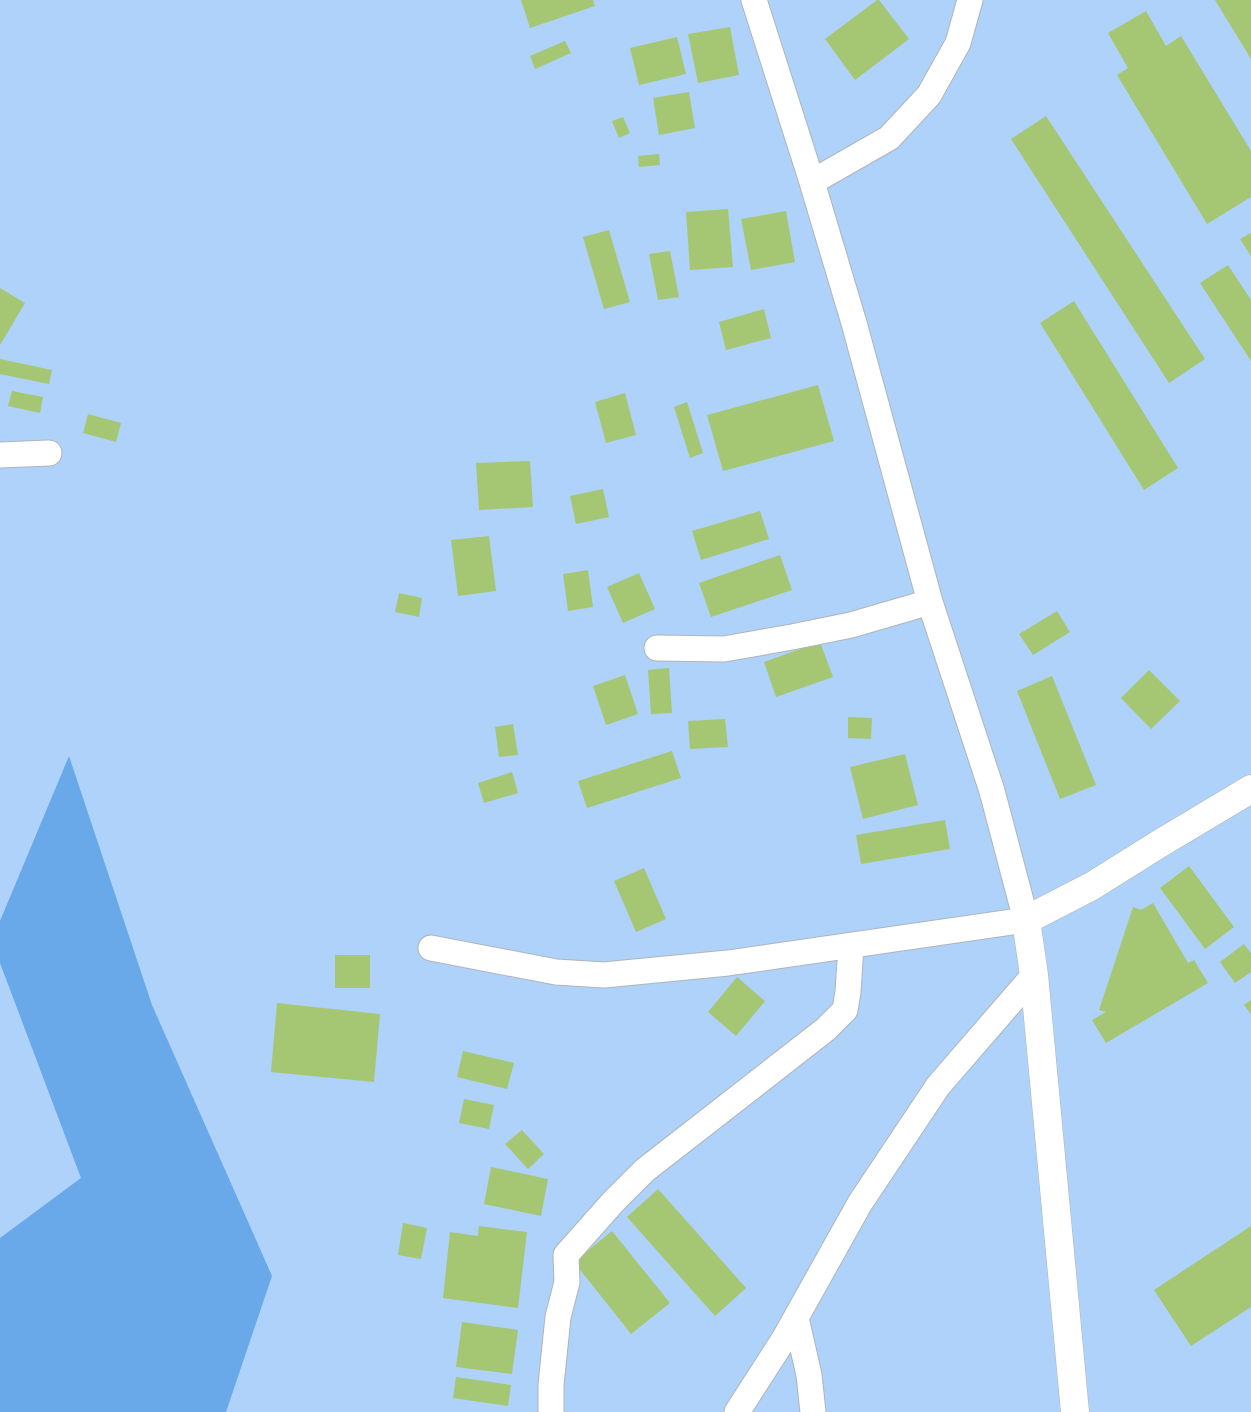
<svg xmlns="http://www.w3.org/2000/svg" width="1251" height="1412" viewBox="0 0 1251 1412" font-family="'PT Sans Narrow',sans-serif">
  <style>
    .green { fill: #aed2f9 }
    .water { fill: #69a8e9 }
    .building { fill: #a5c774 }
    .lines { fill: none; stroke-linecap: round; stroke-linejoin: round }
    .minor-casing { stroke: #afb5bb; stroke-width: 27 }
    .tertiary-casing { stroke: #afb5bb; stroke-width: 29 }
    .minor { stroke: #fff; stroke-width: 25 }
    .tertiary { stroke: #fff; stroke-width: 28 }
  </style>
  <rect width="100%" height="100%" fill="#f0f7fe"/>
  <!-- green -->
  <path class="green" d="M0 0H1251V1412H0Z"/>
  <!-- water -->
  <path class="water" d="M69 756 152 1005 272 1276 226 1412H0V1238L81 1178 0 963V921Z"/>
  <!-- building -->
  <path class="building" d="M521 0H593L595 6 530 28Z
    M877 0H879L909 39 855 80 825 39Z
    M1215 0H1251V59Z
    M1146 11 1166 46 1181 36 1251 151V197L1207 224 1117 75 1128 68 1108 33Z
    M730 27 739 75 698 83 688 34Z
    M677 37 686 74 639 85 630 48Z
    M565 41 571 53 535 69 530 56Z
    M689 92 695 128 659 135 653 98Z
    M1046 116 1205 359 1169 383 1011 139Z
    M623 117 630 133 619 138 612 121Z
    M659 154 660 165 639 167 638 156Z
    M728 209 733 267 690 270 686 212Z
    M786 211 795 262 751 270 741 219Z
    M609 230 630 302 604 309 583 237Z
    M1251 233V256L1240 239Z
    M670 251 679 297 658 300 649 254Z
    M1228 265 1251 300V361L1200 283Z
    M0 288 25 303 0 345Z
    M1074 301 1178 468 1144 490 1040 323Z
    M764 309 771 338 726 350 719 322Z
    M0 359 52 370 49 384 0 374Z
    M818 385 834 441 723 471 707 415Z
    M12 391 43 397 40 413 8 406Z
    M625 393 636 435 606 443 595 402Z
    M687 402 703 453 690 458 674 407Z
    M88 414 121 423 116 442 83 433Z
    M530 461 533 507 479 510 476 463Z
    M603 489 609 517 576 524 570 496Z
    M760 511 769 539 701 560 692 531Z
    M489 536 496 591 458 596 451 540Z
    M780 555 792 590 711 617 699 583Z
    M588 570 593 607 568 611 563 574Z
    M639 573 655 609 623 623 607 587Z
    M399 593 422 598 419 617 395 612Z
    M1057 611 1070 632 1033 655 1019 634Z
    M820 642 833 677 776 697 764 662Z
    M669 668 672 713 651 714 648 670Z
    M1149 670 1180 701 1151 729 1121 698Z
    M625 675 638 714 606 725 593 686Z
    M1052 676 1096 785 1060 799 1017 691Z
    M848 717 872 718 871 739 848 738Z
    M725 719 728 747 690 749 688 721Z
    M513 724 518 755 499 757 495 727Z
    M672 751 681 778 587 808 578 781Z
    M905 754 918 805 863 819 850 767Z
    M512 772 518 793 484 803 478 783Z
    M945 820 950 849 861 864 856 835Z
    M1189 866 1234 927 1205 949 1160 888Z
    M644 868 666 919 636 932 614 881Z
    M1153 903 1188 963 1194 960 1208 983 1106 1043 1092 1020 1106 1012 1099 1010 1133 907 1141 910Z
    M1244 944 1251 953V972L1235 983 1220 962Z
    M335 955H370V988H335Z
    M737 977 765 1001 736 1036 708 1012Z
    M1251 1000V1014L1244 1005Z
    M277 1003 380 1014 374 1082 271 1072Z
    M463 1051 514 1063 507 1089 457 1077Z
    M464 1099 494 1105 489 1129 459 1123Z
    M522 1130 544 1154 528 1169 505 1144Z
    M491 1167 548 1179 541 1216 484 1204Z
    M658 1189 746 1288 715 1316 627 1217Z
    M403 1223 427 1228 421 1259 398 1255Z
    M479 1226 527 1232 518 1308 443 1298 450 1232 478 1236Z
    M1251 1226V1307L1191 1346 1154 1290Z
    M612 1231 670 1303 631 1334 574 1262Z
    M462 1322 518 1330 512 1374 456 1367Z
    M456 1377 511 1385 508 1406 453 1398Z"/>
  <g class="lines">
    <!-- minor casing -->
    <g class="minor-casing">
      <path id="minor" d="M812 182 889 138 929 95 958 43 970 0
        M0 455 49 453
        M657 648 724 649 792 637 851 625 930 602
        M431 948 556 972 604 975 728 963 1026 920 992 791 930 602 854 323 812 182 754 0
        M796 1318 809 1375 813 1412
        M551 1412V1385L558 1317 567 1282 566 1255 613 1202 645 1170 826 1029 845 1010 848 992 851 946
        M737 1412 784 1339 860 1203 938 1086 1034 975"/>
    </g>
    <!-- tertiary casing -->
    <g class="tertiary-casing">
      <path id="tertiary" d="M1075 1412 1034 975 1026 920 1092 886 1159 844 1251 789"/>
    </g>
    <!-- minor -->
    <use href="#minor" class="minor"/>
    <!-- tertiary -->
    <use href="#tertiary" class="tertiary"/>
  </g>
</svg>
